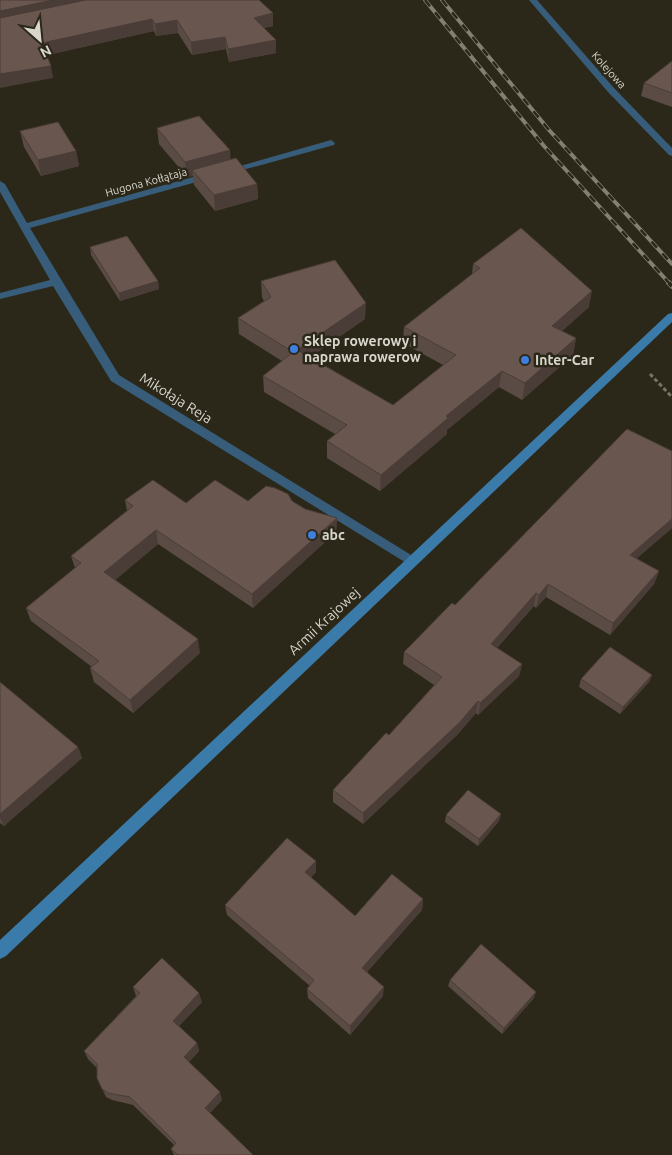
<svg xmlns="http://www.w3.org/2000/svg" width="672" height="1155" viewBox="0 0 672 1155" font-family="Ubuntu,sans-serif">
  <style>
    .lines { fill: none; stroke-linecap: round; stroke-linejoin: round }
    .path { stroke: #767366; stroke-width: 3; stroke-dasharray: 4 2.5; stroke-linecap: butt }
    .minor { fill: #375d7a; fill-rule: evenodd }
    .secondary { fill: #3b7ba9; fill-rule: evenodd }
    .rail-far1-casing { stroke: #827f73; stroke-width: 4 }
    .rail-casing { stroke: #827f73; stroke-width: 5.5 }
    .rail-far1 { stroke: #2b2819; stroke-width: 2.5; stroke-dasharray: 8; stroke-linecap: butt }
    .rail { stroke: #2b2819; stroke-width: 4; stroke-dasharray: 11; stroke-linecap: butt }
    .wall { fill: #5a4b44 }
    .shaded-wall { fill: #4a3d37 }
    .building { fill: #69574f; stroke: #4a3d37 }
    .shop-dot { fill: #3f7fe0; stroke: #2b2819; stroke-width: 2 }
    .labels { text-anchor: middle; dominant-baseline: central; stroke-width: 5; stroke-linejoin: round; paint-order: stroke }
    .far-street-label { font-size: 11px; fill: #d9d7cd; stroke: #2b2819 }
    .poi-label { font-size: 14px; font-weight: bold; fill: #d9d7cd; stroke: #2b2819; text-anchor: start }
    .street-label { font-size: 14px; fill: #d9d7cd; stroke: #2b2819 }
  </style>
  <rect width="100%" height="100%" fill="#2b2819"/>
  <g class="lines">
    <!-- path -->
    <path class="path" d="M650 374 672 397"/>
    <!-- minor -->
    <path class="minor" d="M529 0H537L614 88 672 148V156L669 155 608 92Z
      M331 140 335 143 334 145 228 174 223 171Z
      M208 173 213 176 211 178 30 228 119 375 416 558 418 561 416 564H408L111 381 53 286 0 299V293L50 280 0 192V181L5 184 27 223Z"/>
    <!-- secondary -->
    <path class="secondary" d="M672 313V322L6 956 0 959V940L668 314Z"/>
    <!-- rail-far1 casing -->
    <g class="rail-far1-casing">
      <path id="rail-far1" d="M425 0 544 146 670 284
        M442 0 549 130 672 264"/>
    </g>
    <!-- rail casing -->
    <g class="rail-casing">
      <path id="rail" d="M669 283 672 286"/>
    </g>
    <!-- rail-far1 -->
    <use href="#rail-far1" class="rail-far1"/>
    <!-- rail -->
    <use href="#rail" class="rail"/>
  </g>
  <!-- wall -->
  <path class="wall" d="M0 0 273 13V26L264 28 276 40V53L229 62 226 49 192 55 178 33 156 36 154 31 47 55 53 78Z
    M672 61V107L641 96 644 83Z
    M157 128 230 160 257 184 258 199 215 211 194 185 193 176 187 177 159 144Z
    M20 131 76 151 79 166 41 176 24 147Z
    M90 247 158 281 159 289 120 301 91 255Z
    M473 264 589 307 562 331 576 338 573 355 522 400 499 387 447 430V434L380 491 327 458V441L335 434 264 392 263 376 282 361 239 334 238 318 264 301 262 297 261 281 365 319 310 357 393 405 443 365 403 343 404 327 472 274Z
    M125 500 186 503 292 501 305 509 337 518 336 532 253 608 158 544 115 580 200 653 133 713 94 682 90 668 92 667 31 621 26 608 75 568 71 556 127 511Z
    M672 528 636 559 659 571 654 584 610 635 546 597 536 608 534 606 497 648 522 664 519 676 478 715 476 713 457 735 363 824 333 802V790L389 735 434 685 403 664 404 652 455 605Z
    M652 675 649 682 620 714 579 687 581 679Z
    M0 682 78 747 82 758 4 826 0 823Z
    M501 814 499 821 478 846 445 822 446 815Z
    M316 861V872L311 877 355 916 423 899 422 910 367 972 383 996 350 1035 308 998 307 989 310 986 227 915 225 905Z
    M450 980 534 998 502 1034 448 986Z
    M133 987 202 1002 179 1026 197 1043 199 1051 189 1062 222 1100 210 1113 253 1155H174L171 1149 174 1145 133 1105 112 1100 106 1097 97 1078V1068L88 1059 84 1051 136 996Z"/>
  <!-- shaded-wall -->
  <path class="shaded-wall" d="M53 0H114L0 24V11Z
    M273 13V26L255 30 254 18Z
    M152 19 154 31 44 56 42 43Z
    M177 20 178 33 156 36 155 24Z
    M225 37 226 49 192 55 191 42Z
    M276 40V53L229 62 228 49Z
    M51 66 53 78 0 88V74Z
    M230 150 231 165 192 170 193 176 187 177 185 162Z
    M76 151 79 166 41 176 38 160Z
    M257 184 258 199 215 211 214 195Z
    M158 281 159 289 120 301 119 293Z
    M592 291 589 307 549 342 552 326Z
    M366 303 365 319 298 366 297 350Z
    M576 338 573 355 522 400 525 383Z
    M502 371 499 387 447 430V434L380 491 381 475 446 416Z
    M337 518 336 532 253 608 252 594Z
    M672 519V528L626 567 630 555Z
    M156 530 158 544 108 586 104 572Z
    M659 571 654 584 610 635 613 623Z
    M548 584 546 597 536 608 539 595Z
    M536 593 534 606 489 656 491 644Z
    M198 639 200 653 133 713 130 700Z
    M522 664 519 676 478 715 480 703Z
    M652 675 649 682 620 714 623 707Z
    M478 701 476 713 457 735 363 824V813Z
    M78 747 82 758 4 826 0 818V814Z
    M501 814 499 821 478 846 479 839Z
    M316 861V872L305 883V872Z
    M423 899 422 910 361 978 362 968Z
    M384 987 383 996 350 1035V1026Z
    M536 992 534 998 502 1034 504 1028Z
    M199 993 202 1002 176 1029 173 1021Z
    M197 1043 199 1051 186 1065 184 1057Z
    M220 1092 222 1100 207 1115 205 1108Z"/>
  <!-- building -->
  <path class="building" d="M0 0H53L0 11Z
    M86 0H259L273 13 254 18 276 40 228 49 225 37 191 42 177 20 155 24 152 19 42 43 51 66 0 74V18Z
    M672 61V93L644 83Z
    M199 116 230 150 185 162 157 128Z
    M58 122 76 151 38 160 20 131Z
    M236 158 257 184 214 195 192 170Z
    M521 228 592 291 552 326 576 338 525 383 502 371 446 416 448 418 381 475 327 441 347 425 263 376 293 352 238 318 271 297 261 281 335 260 366 303 297 350 393 405 456 355 404 327 480 268 473 264Z
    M127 236 158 281 119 293 90 247Z
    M627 429 672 451V519L630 555 659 571 613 623 548 584 539 595 536 593 491 644 522 664 480 703 478 701 459 723 363 813 333 790 386 733 389 735 442 677 404 652 452 603 455 605Z
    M153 480 186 503 215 480 248 501 266 486 275 488 288 494 292 501 305 509 337 518 252 594 156 530 104 572 198 639 130 700 90 668 99 661 26 608 81 563 71 556 133 506 125 500Z
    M610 647 652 675 623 707 581 679Z
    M0 682 78 747 0 814Z
    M468 790 501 814 479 839 446 815Z
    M287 838 316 861 305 872 355 916 392 874 423 899 362 968 384 987 350 1026 307 989 314 980 225 905Z
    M481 944 536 992 504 1028 450 980Z
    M162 958 199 993 173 1021 197 1043 184 1057 220 1092 205 1108 253 1155H178L171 1149 176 1143 130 1097 108 1093 102 1089 97 1078V1064L84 1051 140 993 133 987Z"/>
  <!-- markers -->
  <g class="shop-dot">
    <circle cx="294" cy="349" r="5"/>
    <circle cx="525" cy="360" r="5"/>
    <circle cx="312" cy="535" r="5"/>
  </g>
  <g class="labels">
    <!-- far-street labels -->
    <g class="far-street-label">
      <text transform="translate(609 70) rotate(48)">Kolejowa</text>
      <text transform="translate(146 182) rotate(-15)">Hugona Kołłątaja</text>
    </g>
    <!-- poi labels -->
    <g class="poi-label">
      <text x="304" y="341">Sklep rowerowy i<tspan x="304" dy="16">naprawa rowerow</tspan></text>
      <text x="535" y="360">Inter-Car</text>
      <text x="322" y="535">abc</text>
    </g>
    <!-- street labels -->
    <g class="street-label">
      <text transform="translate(176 398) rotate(32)">Mikołaja Reja</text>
      <text transform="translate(324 621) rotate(-43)">Armii Krajowej</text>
    </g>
  </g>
  <!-- north arrow -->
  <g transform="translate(40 40) rotate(153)" stroke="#2b2819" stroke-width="4" paint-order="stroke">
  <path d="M0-4L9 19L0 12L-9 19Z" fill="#d9d7cd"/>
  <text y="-8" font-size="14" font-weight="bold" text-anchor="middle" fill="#d9d7cd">N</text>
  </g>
</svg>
